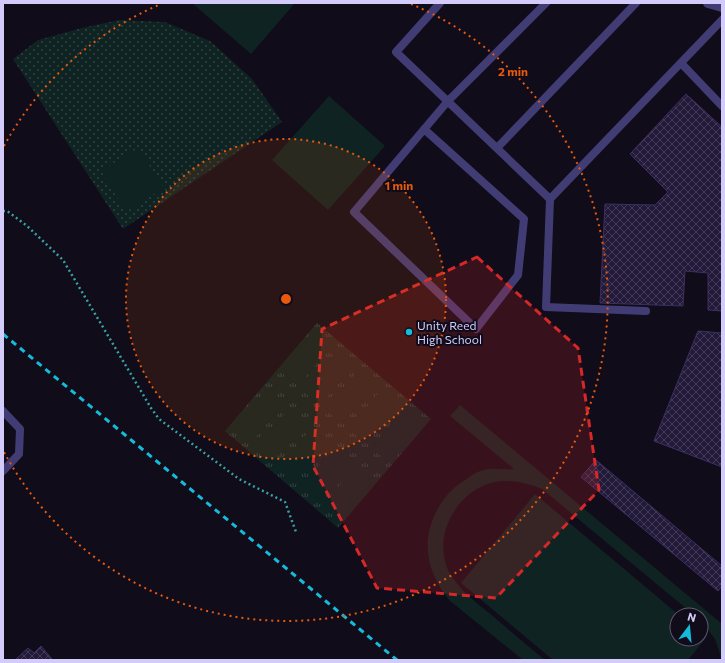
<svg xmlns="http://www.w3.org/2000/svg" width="725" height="663" viewBox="0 0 725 663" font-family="Commissioner,sans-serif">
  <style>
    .grass { fill: url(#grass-dots) }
    .park { fill: url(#park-tufts) }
    .pitch { fill: #102323 }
    .building { fill: url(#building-cross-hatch); stroke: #3c2f63 }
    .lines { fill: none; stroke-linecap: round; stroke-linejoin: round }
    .path { stroke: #38a1a1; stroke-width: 2.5; stroke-dasharray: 2 3; stroke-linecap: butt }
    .service { stroke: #423c75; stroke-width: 8 }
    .minor { stroke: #423c75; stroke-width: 10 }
    .rail { stroke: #15bbdb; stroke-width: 3; stroke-dasharray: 6 5; stroke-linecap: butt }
    .marked { fill: #d62828; fill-opacity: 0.2; stroke: #d62828; stroke-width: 3; stroke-dasharray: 8 5; stroke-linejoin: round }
    .ring { fill: none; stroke: #e8590c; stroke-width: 2; stroke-dasharray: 2 4 }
    .poi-dot { fill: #15bbdb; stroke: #100c1a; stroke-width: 1.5 }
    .labels { text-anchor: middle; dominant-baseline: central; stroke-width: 4; stroke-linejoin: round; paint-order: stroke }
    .poi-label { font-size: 12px; fill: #d3cbfa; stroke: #100c1a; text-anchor: start }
    .centre { fill: #e8590c; stroke: #100c1a; stroke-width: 2 }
    .ring-label { font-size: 12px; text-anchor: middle; font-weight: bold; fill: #e8590c; stroke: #100c1a; stroke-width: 4; stroke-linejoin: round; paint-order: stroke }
  </style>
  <defs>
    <pattern id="grass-dots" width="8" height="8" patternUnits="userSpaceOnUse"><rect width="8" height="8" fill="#102323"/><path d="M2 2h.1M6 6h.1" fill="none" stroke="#324244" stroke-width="1.8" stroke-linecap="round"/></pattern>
    <pattern id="park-tufts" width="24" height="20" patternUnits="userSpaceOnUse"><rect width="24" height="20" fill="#102323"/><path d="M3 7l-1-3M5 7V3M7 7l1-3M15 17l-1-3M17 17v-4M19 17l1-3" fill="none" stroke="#324244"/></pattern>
    <pattern id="building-cross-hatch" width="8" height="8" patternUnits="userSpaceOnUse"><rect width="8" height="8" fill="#231a39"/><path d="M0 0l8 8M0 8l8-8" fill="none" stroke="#423a57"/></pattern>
  </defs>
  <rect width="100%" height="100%" fill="#100c1a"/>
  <!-- grass -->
  <path class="grass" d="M119 20 165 22 210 41 252 79 282 122 123 229 13 59 38 40 82 28Z"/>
  <!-- park -->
  <path class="park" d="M317 323 431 419 338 528 225 431Z"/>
  <!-- pitch -->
  <path class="pitch" d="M192 3H295L251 54Z
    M329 96 385 146 328 210 272 160Z
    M138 148 164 188 126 212 101 171Z
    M312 335 329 349 298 386 281 372Z
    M334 354 351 368 320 405 303 391Z
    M356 373 373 387 342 424 326 410Z
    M265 392 281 406 251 443 234 429Z
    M379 392 396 406 365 442 348 429Z
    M460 405 722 624V660L715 639 701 621V615H694L542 489C530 484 517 481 504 481 473 482 449 509 444 537 442 548 444 562 449 572 460 591 478 604 494 617 511 632 528 646 545 660H523L449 600C428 573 420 544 436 512 443 498 452 488 465 480 470 477 475 472 481 471 492 467 503 470 514 469L450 416Z
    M287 411 304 425 273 462 256 448Z
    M402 411 418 425 388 462 371 448Z
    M310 430 326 443 296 480 279 466Z
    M333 449 350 463 319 500 302 486Z
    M355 468 372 482 341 519 324 504Z
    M535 494 679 615H677V639H701V633L706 638 688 660H553L461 583Z"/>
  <!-- building -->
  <path class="building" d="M686 94 722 127V311L708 310V273L685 271 683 306 600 303 605 204 655 205 668 192 630 154Z
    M698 331 722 333V467L654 441Z
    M596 460 722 566V586L718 591 581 477Z
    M41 646 52 659 51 660H15L28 648 34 653Z"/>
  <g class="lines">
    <!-- path -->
    <path class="path" d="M3 211H7L26 225 63 260 151 408 159 419 239 479 285 502 296 532"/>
    <!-- service -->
    <path class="service" d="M440 3 396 52 550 199 722 20
      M681 63 722 106
      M424 129 524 219 518 275 476 329 354 212 448 101 546 3
      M497 148 636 3
      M550 199 546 307 646 311
      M3 411 20 429 19 454 3 471"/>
    <!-- minor -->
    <path class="minor" d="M708 3 722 7"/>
    <!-- rail -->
    <path class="rail" d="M3 334 397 660"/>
  </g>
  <!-- marked area -->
  <path class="marked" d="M477 257 578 348 599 490 496 598 377 588 313 466 322 329Z"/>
  <!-- distance rings -->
  <circle cx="286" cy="299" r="160" fill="#e8590c" fill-opacity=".12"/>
  <g class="ring">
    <circle cx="286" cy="299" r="160"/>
    <path d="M4 146A321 321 0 0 1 161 4M411 4A321 321 0 1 1 4 452"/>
  </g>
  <!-- markers -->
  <circle class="poi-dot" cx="409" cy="332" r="4"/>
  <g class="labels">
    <!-- poi labels -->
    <g class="poi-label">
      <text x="417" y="325">Unity Reed<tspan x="417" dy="14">High School</tspan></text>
    </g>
  </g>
  <circle cx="286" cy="299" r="6" class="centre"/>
  <g class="ring-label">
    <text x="513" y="76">2 min</text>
    <text x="399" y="190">1 min</text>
  </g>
  <!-- border -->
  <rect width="725" height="663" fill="none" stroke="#d3cbfa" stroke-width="8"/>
  <!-- north arrow -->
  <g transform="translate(689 627) rotate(16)"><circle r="19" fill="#100c1a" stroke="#5e5874"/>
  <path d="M0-3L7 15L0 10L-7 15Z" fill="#15bbdb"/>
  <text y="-6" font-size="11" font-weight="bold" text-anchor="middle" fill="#d3cbfa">N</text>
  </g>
</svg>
